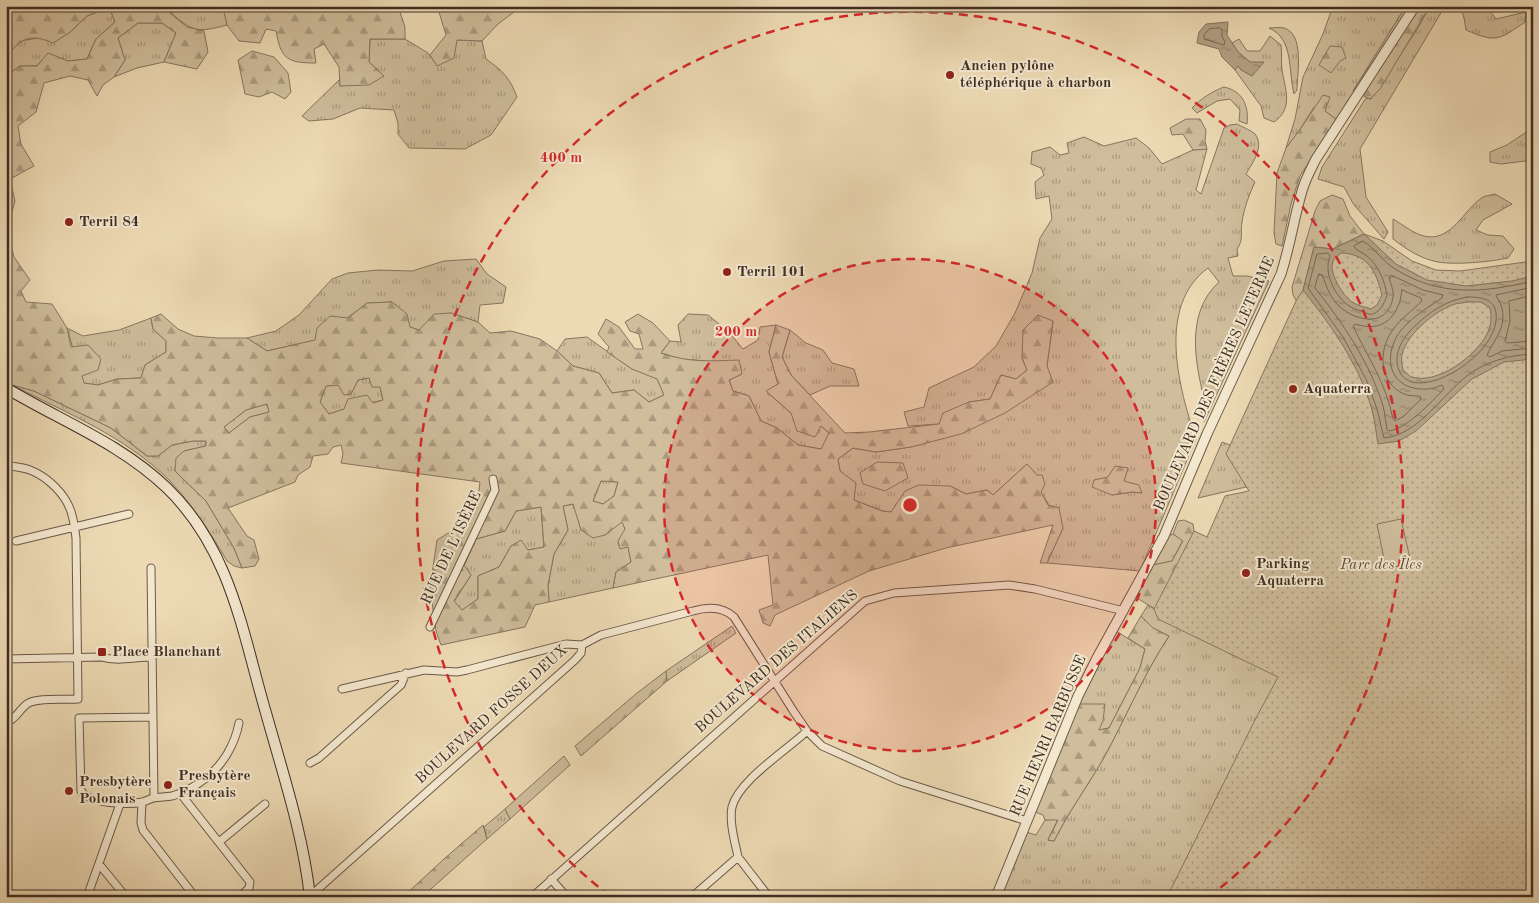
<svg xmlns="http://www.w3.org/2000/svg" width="1539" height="903" viewBox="0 0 1539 903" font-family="'Old Standard TT',serif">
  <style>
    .grass { fill: url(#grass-tufts); stroke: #867660; fill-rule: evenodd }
    .forest { fill: url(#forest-firs); stroke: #867660; fill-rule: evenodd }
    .park { fill: url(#park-dots); stroke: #867660 }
    .pitch { fill: #cfbd9c; stroke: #867660 }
    .water { fill: url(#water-ripples); stroke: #84725d; fill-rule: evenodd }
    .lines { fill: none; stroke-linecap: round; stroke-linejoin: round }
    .shore { stroke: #786754; stroke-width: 1 }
    .minor-casing { stroke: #6a5948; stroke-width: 9 }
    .tertiary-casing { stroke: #6a5948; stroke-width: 11 }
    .secondary-casing { stroke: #3e2e24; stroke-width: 12 }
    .minor { stroke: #f3e7ce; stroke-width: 7 }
    .tertiary { stroke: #f3e7ce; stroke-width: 9 }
    .secondary { stroke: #f3e7ce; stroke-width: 10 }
    .ring { fill: none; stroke: #d62828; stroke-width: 2.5; stroke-dasharray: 9 6 }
    .poi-dot { fill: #8f2418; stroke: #f3e7ce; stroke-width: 2 }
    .labels { text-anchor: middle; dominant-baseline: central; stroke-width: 4; stroke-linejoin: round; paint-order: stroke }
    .poi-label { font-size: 15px; font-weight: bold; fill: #3e2e24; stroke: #f3e7ce; text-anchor: start }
    .street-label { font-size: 15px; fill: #3e2e24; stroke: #f3e7ce }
    .park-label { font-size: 15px; font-style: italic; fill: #5b4b3c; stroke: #f3e7ce }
    .centre { fill: #d62828; stroke: #f3e7ce; stroke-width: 2.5 }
    .ring-label { font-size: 15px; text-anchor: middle; font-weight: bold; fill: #d62828; stroke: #f3e7ce; stroke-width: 4; stroke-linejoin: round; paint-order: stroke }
  </style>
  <defs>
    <pattern id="grass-tufts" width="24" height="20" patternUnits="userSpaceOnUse" patternTransform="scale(1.25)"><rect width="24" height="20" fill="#cfbd9c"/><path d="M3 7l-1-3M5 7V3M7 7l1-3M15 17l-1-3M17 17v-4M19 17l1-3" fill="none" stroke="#a99a7f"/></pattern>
    <pattern id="forest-firs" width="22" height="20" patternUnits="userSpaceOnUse" patternTransform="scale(1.25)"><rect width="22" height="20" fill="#cfbd9c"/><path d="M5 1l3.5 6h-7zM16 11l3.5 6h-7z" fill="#a99a7f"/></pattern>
    <pattern id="park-dots" width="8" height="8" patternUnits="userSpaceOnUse" patternTransform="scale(1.25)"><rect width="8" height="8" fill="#cfbd9c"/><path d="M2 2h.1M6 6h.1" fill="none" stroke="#a99a7f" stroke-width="1.8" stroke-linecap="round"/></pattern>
    <pattern id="water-ripples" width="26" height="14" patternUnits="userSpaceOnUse" patternTransform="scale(1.25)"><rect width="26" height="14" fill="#b2a083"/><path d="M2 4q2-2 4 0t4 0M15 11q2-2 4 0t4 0" fill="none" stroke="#92836b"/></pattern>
  </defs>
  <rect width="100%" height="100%" fill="#eddab4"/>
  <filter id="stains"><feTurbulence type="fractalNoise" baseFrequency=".004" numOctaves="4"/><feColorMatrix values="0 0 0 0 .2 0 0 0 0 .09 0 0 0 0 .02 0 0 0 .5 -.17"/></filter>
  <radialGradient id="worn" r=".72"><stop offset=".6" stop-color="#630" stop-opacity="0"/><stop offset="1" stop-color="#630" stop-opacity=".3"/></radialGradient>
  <!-- grass -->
  <path class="grass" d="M191 6H219L224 8 227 25C197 33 193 32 170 12Z
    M1333 6H1406L1353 91 1355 92 1337 120 1325 111 1314 107 1299 131 1286 148 1295 119 1303 77 1323 34Z
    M1430 6H1445L1360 149 1366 197 1388 232 1384 239 1354 205 1344 187 1318 179 1322 167 1366 98 1371 99 1418 28Z
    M1460 6H1491V12L1496 19 1526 12 1525 22C1499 40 1496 43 1466 30L1464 18Z
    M110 7 115 22 96 39 87 59 68 61 48 54 37 66H20L6 76V56L20 41 69 33 87 16Z
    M138 23H162L176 33 164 62 137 68 114 77 125 60 118 38Z
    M1269 28C1273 28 1280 27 1284 28 1305 34 1297 74 1297 90L1294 94C1288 70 1294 39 1269 28Z
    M1270 36 1281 45C1282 53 1281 62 1282 70 1285 89 1294 108 1274 122L1264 118 1261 106 1235 70 1238 65 1250 62 1238 52 1232 43 1239 39 1247 51H1260Z
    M370 39H405L428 53 438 66 457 40 482 41 486 59C503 71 510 78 517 97L491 135 465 149 409 148 398 134V123L394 110 360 108 333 119 309 121 302 116 340 79V86L384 76 369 62Z
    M1224 87C1243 91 1249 106 1247 124L1239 121 1240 110 1230 99 1217 101 1197 113 1192 108C1202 98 1211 92 1224 87Z
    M1237 124C1242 127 1251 130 1255 134 1265 147 1252 163 1246 174L1255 182C1249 195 1244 208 1242 222 1240 232 1244 240 1237 249L1238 256 1228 258 1233 276H1247L1269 281 1204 422 1200 407 1205 405V402C1195 363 1185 313 1219 282L1208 268C1156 306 1179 389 1196 439L1140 571 1047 563 1063 528 1041 492 1037 475 1027 464 993 495 987 490 966 494 950 486 896 504 892 512 883 511 854 500 855 483 840 471 838 459 853 448 876 452 911 447 1047 366 1053 321 1022 358 1027 370 1016 379 1001 375 990 399 969 402 939 424 908 426 904 412 924 407 929 388 974 367 996 346 1015 313 1032 273 1040 238 1052 219 1049 196 1036 199 1035 182 1044 175 1041 168 1031 164 1032 152 1050 147 1060 155 1069 153 1067 143 1084 137 1104 146 1136 138 1149 148 1162 164 1193 150 1207 149 1196 190 1201 194 1224 128 1230 125ZM1128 468 1124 481 1141 493 1132 492 1112 495 1094 480 1108 478Z
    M1533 129V167L1525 161 1501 164 1490 162V152L1507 145 1525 133Z
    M1495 194 1512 204 1483 220 1476 230 1488 235 1503 236 1514 249 1508 258C1489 262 1456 265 1438 262 1421 259 1406 249 1393 239V219C1402 224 1414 234 1424 236 1451 243 1464 209 1483 197 1486 196 1491 195 1495 194Z
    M476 259 487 274 506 287 503 303 480 305 478 322 451 313 419 330 410 327 392 302 368 303 316 340 267 351 247 338 276 331 299 315 332 279 348 273 378 270 412 271 444 261Z
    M688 314 708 315 729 332 743 349 758 340 760 327 776 325 769 352 778 384 767 392 791 413 821 426 830 434 821 449 798 445 777 428 761 421 749 396 733 391 729 380 742 374 708 361 681 359 661 353 670 341 681 342 678 325Z
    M151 318 153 329 166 341V352L145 365 141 378 117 379 98 385 83 383 67 328 83 336 119 330Z
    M790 330 806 343 823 350 832 363 854 369 859 386H830L810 395 791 375 782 357Z
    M587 337 632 369 657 378 664 395 649 402 634 390 612 393 599 373 573 366 557 351 565 339Z
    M369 378 380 387 383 400 344 409 329 414 320 402 326 386 338 385 351 394 358 380Z
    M12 385 34 391 111 428 147 456H158L172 445 193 441H206V446L184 451 175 471 206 501 234 548 242 568 234 566 227 561C210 532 192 504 169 480 126 437 65 412 12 385Z
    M266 404 270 412 250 417 229 433 224 427 246 410Z
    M1222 442 1230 445 1229 448 1246 487 1198 498Z
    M601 481 618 482 614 496 603 504 593 501Z
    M574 504 581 530 605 535 622 521 625 529 631 562 616 572 613 588 549 602 548 585 554 554 568 530 563 506Z
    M541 507 544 547 528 550 511 546 499 567 478 576V599L462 610 454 602 471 575 464 566 476 539 505 531 516 511Z
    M1173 534 1183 540 1172 561 1153 565 1168 536Z
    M1183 569 1533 897H1000L1026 832 1036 835 1045 820 1058 819 1048 840 1054 841C1068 813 1086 788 1102 761 1125 720 1143 675 1169 636L1153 628 1141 616 1148 605 1154 609Z
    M732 626 736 633 667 681 666 671Z
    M1116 631 1145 649 1140 668 1109 728 1099 730 1079 704 1099 661Z
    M505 809 510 819 487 839 484 827Z"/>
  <!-- forest -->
  <path class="forest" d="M16 6 27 8 37 6H191L170 13 187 27 204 31 208 52 197 69 164 62 176 33 162 23H138L118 38 125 60 114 77 103 85 97 96 88 80 70 76 44 83 36 112 18 126 21 144 34 166 10 179 15 201 7 230 14 257 30 280 21 291 26 302 52 304 67 328 71 347 88 345 101 359 98 370 82 376 84 383 98 385 117 379 141 378 145 365 166 352V341L153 329 151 318 161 314 178 329 194 336 218 338H247L267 351 315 340 317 328 330 316 348 318 367 303 392 302 407 314 410 327 419 330 434 314 451 313 478 322 490 333 511 331 540 339 557 351 573 366 599 373 612 393 634 390 649 402 664 395 657 379 632 369 607 352 609 347 598 334 606 319 619 327 635 349H643L639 334 630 331 625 322 638 314 653 323 670 341 661 353C690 363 710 361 739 360L742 374 729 380 733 391 749 396 761 421 777 428 798 445 821 449 829 433 821 426 815 437 797 431 791 413 766 391 778 384 769 352 776 325 790 330 782 357 791 375 845 433 869 432 939 424 943 413 969 402 990 399 1001 375 1016 379 1027 370 1022 358 1023 330 1038 315 1053 321 1047 366 1053 382 1005 413 961 434 911 447 876 452 853 448 838 459 840 471 856 483 854 500 882 511 891 512 905 491 919 485 950 486 966 494 987 490 993 495 1027 464 1037 475H1042L1045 484 1041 492 1048 505 1059 508 1063 528 1047 563H1040L1053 525 946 548 869 571 775 615 770 626 763 623 759 610 773 605 768 555 613 588 616 572 631 562 628 547 620 549 618 541 625 529 622 522 605 535 593 538 581 530 573 504 563 506 568 530 554 554 548 585 549 602 535 605 525 627 441 645 436 631 430 588 437 540 453 530 467 503 478 498 480 482 341 463 343 454 341 445 333 447 328 454 313 456 310 467 298 475 295 482 228 508 247 536 254 540 259 559 255 566 242 568 234 548 206 501 175 471 176 458 184 451 206 446V441H193L172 445 158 456H147L111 428 34 391 12 385 6 381V76L20 66H37L48 53 68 61 87 59 96 39 115 22 109 7 87 16 69 33 53 43C29 33 23 38 6 56V8ZM369 378 372 387H380L383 400 373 403 367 395 348 399 344 409 329 414 320 402 326 386 338 385 344 395 351 394 358 380ZM267 404 269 412 250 417 229 433 224 427 246 410ZM601 481 618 482 614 496 603 504 593 501ZM541 507 544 547 528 550 521 540 511 546 499 567 478 576V599L462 610 454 601 471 575 464 565 476 539 505 531 516 511Z
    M219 6H398L405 27V39H370L369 62 384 76 369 85 340 86 339 67 324 44 314 49 316 63C287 63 281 59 276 31L266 29 260 43 239 41 227 25 223 8Z
    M426 6H522L498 24 482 41 457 40 454 58 437 66 430 55 446 35 438 9Z
    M1406 6H1430L1380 89 1370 99 1353 91Z
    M1330 46 1342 47 1346 58 1340 61 1331 73 1319 65Z
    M252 51 274 57 288 73 291 92 285 99 272 92 259 97 245 94 238 60Z
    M1323 95 1330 97 1325 111 1337 120 1300 176 1291 204 1282 246 1276 244 1274 233 1277 173 1286 148 1299 131Z
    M1186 119H1200L1206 130 1205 141 1207 149 1193 150 1183 134 1172 135 1170 128Z
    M1332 195 1343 199 1350 216 1364 234 1333 249 1300 307 1293 295 1292 287 1315 211 1320 201Z
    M877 462 903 463 908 478 885 491 863 484 860 473Z
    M1115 466 1128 468 1124 481 1139 485 1142 493 1132 492 1112 495 1092 487 1094 480 1108 477Z
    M1184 520 1193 524 1194 531 1198 533 1160 612 1135 597 1153 565 1172 561 1183 541 1173 534 1178 521Z
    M1141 616 1153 628 1169 636C1143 675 1125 720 1102 761 1086 788 1068 813 1054 841L1048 840 1058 820H1045L1043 815 1035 812 1078 704H1105L1103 721 1099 730 1109 728 1140 668 1145 649 1128 638Z
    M666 671 667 681 581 756 575 746 637 693Z
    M564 756 570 765 510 819 505 809Z
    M483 825 487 839 422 897H403L444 859Z"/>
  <!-- park -->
  <path class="park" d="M1364 234 1383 241 1412 261 1436 270 1460 271 1533 261V897H1167L1256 718 1278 677 1158 619 1154 609 1194 531 1207 537 1225 496 1249 491 1226 454 1296 301 1303 290 1314 247 1333 249Z"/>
  <!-- pitch -->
  <path class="pitch" d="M1401 519 1411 563 1386 569 1377 524Z"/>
  <!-- water -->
  <path class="water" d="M1228 22 1227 35 1238 52 1250 62H1264L1252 76 1241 70 1238 66 1235 70 1222 57 1219 49 1197 43 1199 32 1206 24Z
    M1364 234 1396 264 1427 280 1466 286 1512 281 1533 276V359L1504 362 1472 379 1416 431 1399 441 1378 444C1376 433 1375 421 1372 410 1360 366 1331 325 1303 290L1314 247 1333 249ZM1341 253C1368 254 1376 271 1382 295L1377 305 1371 309C1365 307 1358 306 1352 302 1343 296 1328 272 1333 261 1334 258 1338 256 1341 253ZM1468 302H1481L1490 308C1492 317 1491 326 1487 334 1476 356 1437 385 1412 377 1409 376 1406 372 1403 370 1402 365 1401 359 1402 354 1408 333 1433 313 1452 305 1457 303 1463 303 1468 302Z"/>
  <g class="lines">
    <!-- shore -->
    <path class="shore" d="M1220 28 1222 30V36L1225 42 1224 45 1204 39V35L1209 29Z
      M1319 274 1322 275C1326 284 1329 295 1336 303 1352 321 1388 330 1393 297 1394 291 1391 284 1389 278L1391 275 1423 290 1443 295 1442 298C1427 308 1407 320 1397 336 1382 363 1393 391 1427 389 1432 389 1437 387 1442 385L1444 389C1431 402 1408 428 1389 431L1387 430C1386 422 1385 414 1383 406 1370 363 1343 323 1315 288Z
      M1533 281C1483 293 1440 297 1395 269 1383 262 1375 248 1363 241L1355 245 1354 247C1358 251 1363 253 1367 256 1379 266 1385 281 1387 296 1384 303 1381 311 1373 314 1369 315 1365 313 1362 311 1358 310 1354 309 1351 307 1335 298 1323 273 1330 256L1328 253 1317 254 1308 288 1343 337 1366 379 1377 409 1384 438C1418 435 1442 395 1468 375 1487 361 1510 355 1533 354
      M1533 287 1496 295C1497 299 1500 301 1501 305 1508 326 1495 338 1487 355L1490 357 1502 351 1533 348
      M1402 290 1421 298 1422 301C1413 310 1400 319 1392 331 1378 351 1379 383 1404 394 1409 396 1415 396 1420 396L1421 399 1404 416 1395 421 1393 419C1386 383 1368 358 1353 326L1355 324C1377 331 1392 324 1400 301 1401 297 1401 293 1402 290Z
      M1533 295 1509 301 1510 321 1505 341 1507 343 1533 341
      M1467 297C1480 297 1494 298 1496 313 1502 358 1402 414 1397 362 1396 348 1405 335 1415 326 1431 311 1445 301 1467 297Z"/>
    <!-- minor casing -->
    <g class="minor-casing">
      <path id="minor" d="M6 465C14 467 22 467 30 470 48 477 67 495 72 515 74 522 75 531 76 538L78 699C65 700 36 697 27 704 19 710 16 719 6 723
        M16 541 129 514
        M151 568 154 798
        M430 627 495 490 493 479
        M6 659 101 657C118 662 135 657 152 657
        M342 689 424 670 457 672 467 670 566 644 582 645
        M153 717 79 718 81 791C90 804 128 805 143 802 146 801 150 799 153 798 160 797 166 797 172 796 184 793 197 785 206 778 223 765 235 744 239 723
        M6 747V751
        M310 763 319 758 401 685 406 673
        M180 793 250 882 249 888 240 897
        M142 802 141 823 143 830 195 897
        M219 842 265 804
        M738 857 769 897
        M99 864 126 897
        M551 879 567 897
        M87 897 120 804
        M309 897 575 660 581 653 582 645 601 635 693 611C707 607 722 606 734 617L794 712 807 731 822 746 900 781 1027 821
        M532 897 865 601 894 593 1009 585 1035 589 1124 611
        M692 897 738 857C735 842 729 822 732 807 739 780 786 751 807 731"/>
    </g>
    <!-- tertiary casing -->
    <g class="tertiary-casing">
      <path id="tertiary" d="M996 897 1078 696 1097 658 1164 536 1207 434 1281 274C1290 246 1294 218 1302 191 1305 180 1311 169 1316 159L1415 6"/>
    </g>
    <!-- secondary casing -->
    <g class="secondary-casing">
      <path id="secondary" d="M6 388C61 421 120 443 167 488 231 550 242 631 266 713 283 774 303 834 310 897"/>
    </g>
    <!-- minor -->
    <use href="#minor" class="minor"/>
    <!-- tertiary -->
    <use href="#tertiary" class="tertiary"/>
    <!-- secondary -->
    <use href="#secondary" class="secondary"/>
  </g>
  <!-- distance rings -->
  <circle cx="910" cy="505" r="246" fill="#d62828" fill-opacity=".12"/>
  <g class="ring">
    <circle cx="910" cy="505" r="246"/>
    <path d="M610 896A493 493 0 1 1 1210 896"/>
  </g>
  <!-- markers -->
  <g class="poi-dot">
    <circle cx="950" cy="75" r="5"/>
    <circle cx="69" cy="222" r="5"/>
    <circle cx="727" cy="272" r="5"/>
    <circle cx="1293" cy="389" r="5"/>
    <circle cx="1246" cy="573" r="5"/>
    <rect x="97" y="647" width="10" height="10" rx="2.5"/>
    <circle cx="168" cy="785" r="5"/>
    <circle cx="69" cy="791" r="5"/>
  </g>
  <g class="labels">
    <!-- poi labels -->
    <g class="poi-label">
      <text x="960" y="66">Ancien pylône<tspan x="960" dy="17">téléphérique à charbon</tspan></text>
      <text x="79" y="222">Terril 84</text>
      <text x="737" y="272">Terril 101</text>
      <text x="1303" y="389">Aquaterra</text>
      <text x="1256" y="564">Parking<tspan x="1256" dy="17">Aquaterra</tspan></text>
      <text x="112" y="652">Place Blanchant</text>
      <text x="178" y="776">Presbytère<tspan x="178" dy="17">Français</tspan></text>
      <text x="79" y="782">Presbytère<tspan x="79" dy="17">Polonais</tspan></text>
    </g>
    <!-- street labels -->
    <g class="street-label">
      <text transform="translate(1215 384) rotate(-66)">BOULEVARD DES FRÈRES LETERME</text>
      <text transform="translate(452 548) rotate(-65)">RUE DE L'ISÈRE</text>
      <text transform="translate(777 662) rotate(-41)">BOULEVARD DES ITALIENS</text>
      <text transform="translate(492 715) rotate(-42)">BOULEVARD FOSSE DEUX</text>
      <text transform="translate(1049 736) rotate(-67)">RUE HENRI BARBUSSE</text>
    </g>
    <!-- park labels -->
    <g class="park-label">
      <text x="1381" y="565">Parc des Îles</text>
    </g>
  </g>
  <circle cx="910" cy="505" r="8" class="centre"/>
  <g class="ring-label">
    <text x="561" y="162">400 m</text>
    <text x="736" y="336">200 m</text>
  </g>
  <!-- margin -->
  <rect width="1539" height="903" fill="none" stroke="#eddab4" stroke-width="25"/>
  <rect x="8" y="8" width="1524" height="888" fill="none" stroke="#3e2e24" stroke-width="2.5"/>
  <rect x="12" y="12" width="1514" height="878" fill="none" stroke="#3e2e24"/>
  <rect width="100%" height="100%" filter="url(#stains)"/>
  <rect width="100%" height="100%" fill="url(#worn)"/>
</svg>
